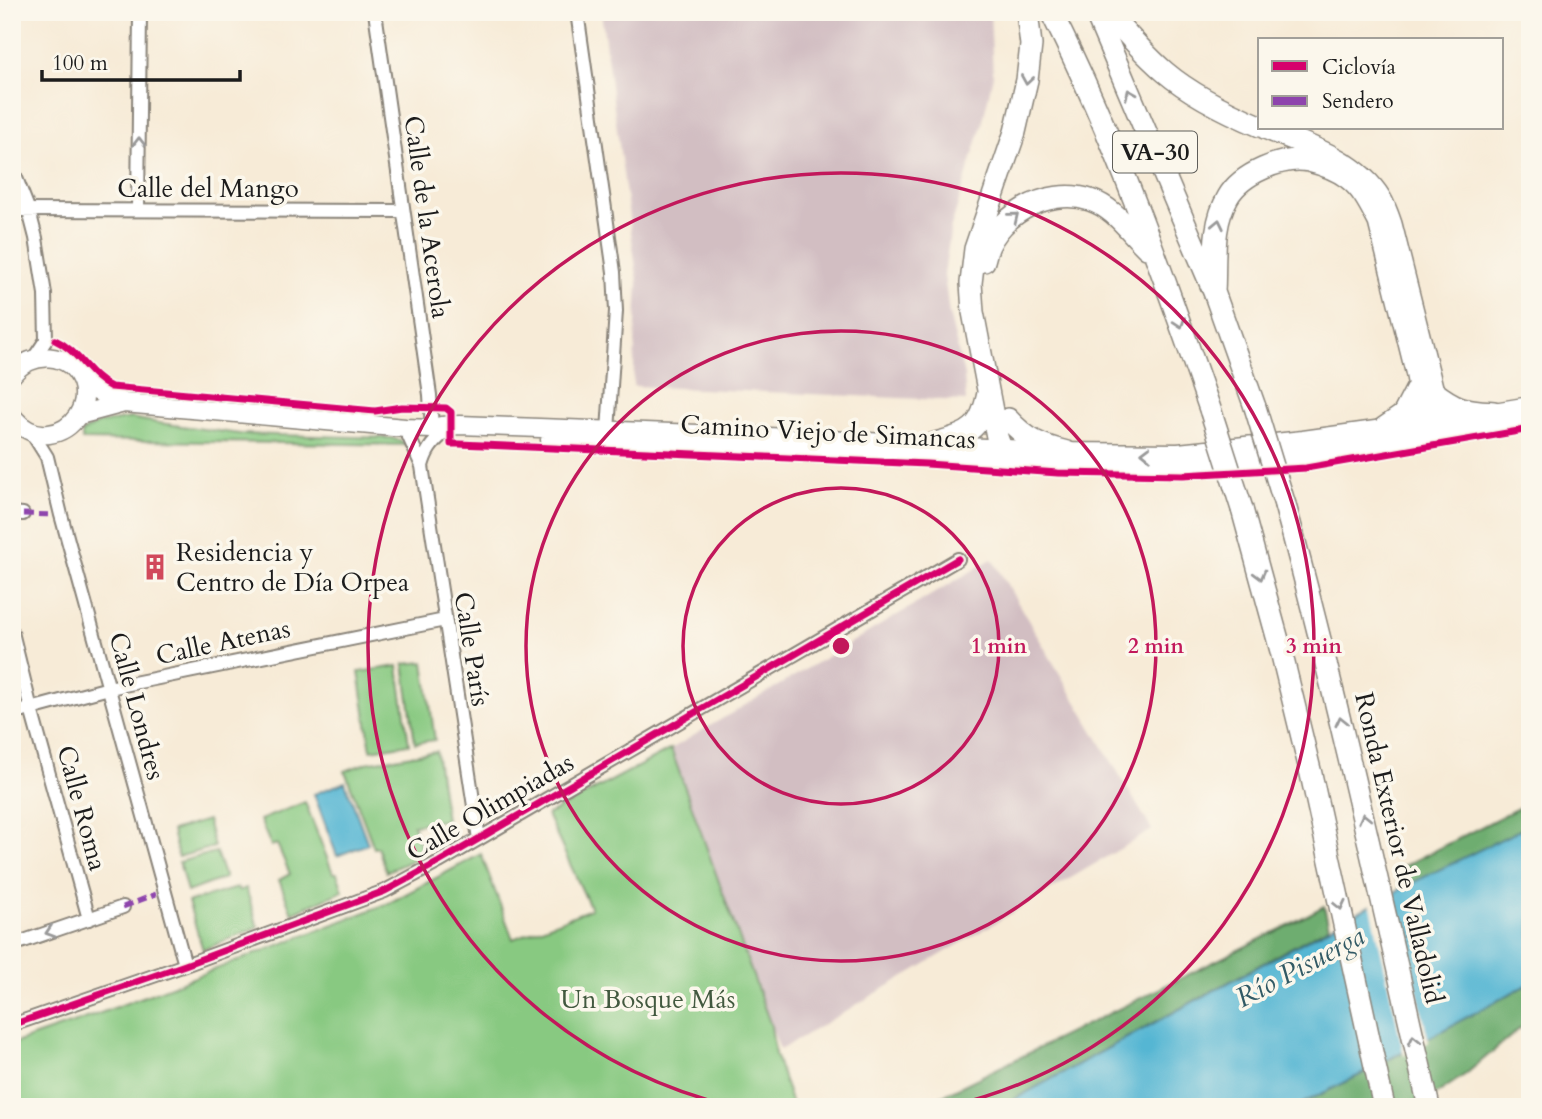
<svg xmlns="http://www.w3.org/2000/svg" width="1542" height="1119" viewBox="0 0 1542 1119" font-family="Cardo,serif">
  <style>
    .industrial { fill: #d2bec2 }
    .green { fill: #88c981; stroke: #52724e; stroke-width: 2 }
    .forest { fill: #6ead6f; stroke: #456446; stroke-width: 2 }
    .water { fill: #54b6d3; stroke: #386978; stroke-width: 2 }
    .pier { fill: #f7ebd7 }
    .lines { fill: none; stroke-linecap: round; stroke-linejoin: round }
    .street-casing { stroke: #8a847a; stroke-width: 16 }
    .secondary-casing { stroke: #8a847a; stroke-width: 21 }
    .highway-casing { stroke: #8a847a; stroke-width: 24 }
    .street { stroke: #fff; stroke-width: 12 }
    .secondary { stroke: #fff; stroke-width: 18 }
    .highway { stroke: #fff; stroke-width: 21 }
    .highway-bridge-casing { stroke: #8a847a; stroke-width: 24; stroke-linecap: butt }
    .highway-bridge { stroke: #fff; stroke-width: 21 }
    .quiet { stroke: #8e44ad; stroke-width: 5; stroke-dasharray: 10 5; stroke-linecap: butt }
    .cycleway-casing { stroke: #fbf7ec; stroke-width: 11 }
    .cycleway { stroke: #d6006c; stroke-width: 7 }
    .oneway { stroke: #999 }
    .ring { fill: none; stroke: #c2185b; stroke-width: 3.5 }
    .labels { text-anchor: middle; dominant-baseline: central; stroke-width: 7; stroke-linejoin: round; paint-order: stroke }
    .shield { fill: #fbf7ec; stroke: #5f5e5a; stroke-width: 2 }
    .shield-label { font-size: 24px; font-weight: bold; fill: #1c1c1c }
    .street-label { font-size: 26px; fill: #1c1c1c; stroke: #fbf7ec }
    .poi-label { font-size: 26px; fill: #1c1c1c; stroke: #fbf7ec; text-anchor: start }
    .park-label { font-size: 26px; fill: #42593f; stroke: #fbf7ec }
    .water-label { font-size: 28px; font-style: italic; fill: #325a65; stroke: #fbf7ec }
    .centre { fill: #c2185b; stroke: #fbf7ec; stroke-width: 3.5 }
    .ring-label { font-size: 21px; text-anchor: middle; font-weight: bold; fill: #c2185b; stroke: #fbf7ec; stroke-width: 7; stroke-linejoin: round; paint-order: stroke }
  </style>
  <rect width="100%" height="100%" fill="#fbf7ec"/>
  <filter id="ink" filterUnits="userSpaceOnUse"><feTurbulence type="fractalNoise" baseFrequency=".0143" numOctaves="2"/><feDisplacementMap in="SourceGraphic" scale="14" xChannelSelector="R" yChannelSelector="G"/><feConvolveMatrix kernelMatrix="1 2 1 2 8 2 1 2 1" color-interpolation-filters="sRGB"/></filter>
  <filter id="wash" filterUnits="userSpaceOnUse"><feTurbulence type="fractalNoise" baseFrequency=".00686" numOctaves="4" result="noise"/><feDisplacementMap in="SourceGraphic" scale="28" xChannelSelector="R" yChannelSelector="G"/><feGaussianBlur stdDeviation="1.57" result="paint"/><feColorMatrix in="noise" values="0 0 0 0 0 0 0 0 0 0 0 0 0 0 0 0 0 1.4 0 .05"/><feComposite in="paint" operator="in"/></filter>
  <g filter="url(#wash)">
    <rect width="100%" height="100%" fill="#f7ebd7"/>
    <!-- industrial -->
    <path class="industrial" d="M601 12H990L993 75 982 125 951 227 944 274 949 314 964 375 966 401 633 386 638 283Z
      M992 559 1152 830 780 1050 671 749Z"/>
    <!-- green -->
    <path class="green" d="M131 418 159 423 240 434 391 438 401 441 407 445 82 440V432L100 423Z
      M424 662 435 740 415 743 404 664Z
      M398 666 409 744 371 750 359 672Z
      M671 749 771 1026 775 1054 793 1107H12V1044L90 1017 389 903 481 854 513 939 591 909 547 815Z
      M436 751 446 820 413 825 424 855 386 872 378 847 374 848 345 771 366 763Z
      M305 802 333 873H337L343 891 292 913 279 880 290 874 277 844 271 846 260 820Z
      M207 820 214 847 178 857 172 831Z
      M216 852 225 878 187 892 179 862Z
      M237 888 239 891 246 888 258 927 203 950 188 902Z"/>
    <!-- forest -->
    <path class="forest" d="M1530 802V825L1401 889 1394 871Z
      M1324 906 1329 927 1000 1107H919L1285 927Z
      M1530 983V1020L1466 1074 1417 1107H1295L1360 1075Z"/>
    <!-- water -->
    <path class="water" d="M345 782 368 844 337 856 314 794Z
      M1530 825V983L1360 1075 1295 1107H1000L1408 885Z"/>
    <!-- pier -->
    <path class="pier" d="M1393 889 1429 1042 1404 1055 1370 902Z"/>
  </g>
  <g filter="url(#ink)">
    <g class="lines">
      <!-- street casing -->
      <g class="street-casing">
        <path id="street" d="M375 12 430 395 432 429
          M577 12 614 272 616 311 608 431
          M12 168 29 211 36 238 45 294 46 340 34 358
          M12 210 403 211
          M138 210 140 12
          M405 428 422 466 479 839
          M32 433 47 457 61 515 185 965
          M422 466C426 452 431 444 443 434
          M12 513 23 514
          M12 632 31 709 89 919
          M12 714 109 688 445 620
          M12 945 123 907
          M12 1025 185 965 385 891 439 862 958 559"/>
      </g>
      <!-- secondary casing -->
      <g class="secondary-casing">
        <path id="secondary" d="M12 375C31 350 70 351 82 382 90 406 73 431 49 434 33 436 22 428 12 416
          M83 385 124 403 405 428 432 429 441 426 460 425 751 436 1067 452 1178 453 1303 440 1434 422 1530 406
          M79 415 124 403
          M550 440 1162 468 1295 456 1530 419"/>
      </g>
      <!-- highway casing -->
      <g class="highway-casing">
        <path id="highway" d="M1051 12C1116 140 1164 276 1211 412
          M1095 12 1214 292 1255 407
          M1108 12C1126 33 1144 54 1165 72 1192 95 1227 112 1260 126
          M984 261C992 217 1047 186 1090 200 1115 208 1129 231 1147 248
          M1214 292C1216 260 1211 226 1228 197 1241 174 1282 156 1309 161 1321 164 1338 170 1348 178 1363 189 1371 207 1379 222L1416 371 1424 412 1434 422 1439 408 1433 391 1391 224C1388 215 1385 206 1380 198 1356 159 1305 145 1265 128
          M1433 391C1457 410 1465 410 1494 412
          M1008 419C1027 440 1040 445 1067 452
          M1384 428 1403 415 1418 386
          M933 444C968 433 980 433 988 393
          M1001 448 997 437 973 312 971 283 975 249 1015 132 1027 80 1031 45 1027 12
          M1285 505C1339 704 1383 906 1429 1107
          M1242 509 1281 651 1311 774 1384 1107"/>
      </g>
      <!-- street -->
      <use href="#street" class="street"/>
      <!-- secondary -->
      <use href="#secondary" class="secondary"/>
      <!-- highway -->
      <use href="#highway" class="highway"/>
      <!-- highway-bridge casing -->
      <g class="highway-bridge-casing">
        <path id="highway-bridge" d="M1255 407 1285 505
          M1211 412 1242 509"/>
      </g>
      <!-- highway-bridge -->
      <use href="#highway-bridge" class="highway-bridge"/>
      <!-- quiet -->
      <path class="quiet" d="M23 514 53 515
        M123 907 156 894"/>
      <!-- cycleway casing -->
      <g class="cycleway-casing">
        <path id="cycleway" d="M55 340C78 350 88 376 111 387L375 411 402 407 446 408 451 412V444H459L927 464 1058 473 1183 475 1306 468 1530 429
          M12 1025 185 965 385 891 439 862 958 559"/>
      </g>
      <!-- cycleway -->
      <use href="#cycleway" class="cycleway"/>
    </g>
    <!-- one-way arrows -->
    <defs><path id="oneway-chevron" d="M-2-3.5L2.5 0L-2 3.5" fill="none" stroke-width="1.6" stroke-linecap="round" stroke-linejoin="round" transform="scale(1.75)"/></defs>
    <g class="oneway">
      <use href="#oneway-chevron" transform="translate(1027 80) rotate(99)"/>
      <use href="#oneway-chevron" transform="translate(1130 94) rotate(-113)"/>
      <use href="#oneway-chevron" transform="translate(139 142) rotate(-90)"/>
      <use href="#oneway-chevron" transform="translate(1014 217) rotate(-39)"/>
      <use href="#oneway-chevron" transform="translate(1218 224) rotate(-78)"/>
      <use href="#oneway-chevron" transform="translate(1180 323) rotate(71)"/>
      <use href="#oneway-chevron" transform="translate(1146 453) rotate(-179)"/>
      <use href="#oneway-chevron" transform="translate(1260 575) rotate(75)"/>
      <use href="#oneway-chevron" transform="translate(1341 721) rotate(-103)"/>
      <use href="#oneway-chevron" transform="translate(1364 818) rotate(-103)"/>
      <use href="#oneway-chevron" transform="translate(1340 905) rotate(77)"/>
      <use href="#oneway-chevron" transform="translate(50 932) rotate(162)"/>
      <use href="#oneway-chevron" transform="translate(1414 1040) rotate(-103)"/>
    </g>
  </g>
  <!-- distance rings -->
  <g class="ring">
    <circle cx="841" cy="646" r="158"/>
    <circle cx="841" cy="646" r="315"/>
    <path d="M731 1106A473 473 0 1 1 951 1106"/>
  </g>
  <!-- icons -->
  <defs>
    <g id="building-bare" transform="scale(2.1)"><path d="M-4-6H4V6H1V3H-1V6H-4ZM-2.5-4.3h1.7v1.8h-1.7ZM.8-4.3h1.7v1.8H.8ZM-2.5-1h1.7V.8h-1.7ZM.8-1h1.7V.8H.8Z" fill="#d1495b" stroke="#fbf7ec" stroke-width="2.5" paint-order="stroke"/></g>
  </defs>
  <g fill-rule="evenodd">
    <use href="#building-bare" x="155" y="567"/>
  </g>
  <g class="labels">
    <!-- shield labels -->
    <rect class="shield" x="1113" y="131.5" width="84" height="41" rx="5"/>
    <g class="shield-label">
      <text x="1155" y="152">VA-30</text>
    </g>
    <!-- street labels -->
    <g class="street-label">
      <text x="208" y="188">Calle del Mango</text>
      <text transform="translate(427 217) rotate(82)">Calle de la Acerola</text>
      <text transform="translate(828 432) rotate(3)">Camino Viejo de Simancas</text>
      <text transform="translate(223 642) rotate(-12)">Calle Atenas</text>
      <text transform="translate(472 649) rotate(81)">Calle París</text>
      <text transform="translate(137 706) rotate(75)">Calle Londres</text>
      <text transform="translate(490 807) rotate(-30)">Calle Olimpiadas</text>
      <text transform="translate(82 808) rotate(75)">Calle Roma</text>
      <text transform="translate(1399 848) rotate(77)">Ronda Exterior de Valladolid</text>
    </g>
    <!-- poi labels -->
    <g class="poi-label">
      <text x="176" y="552">Residencia y<tspan x="176" dy="30">Centro de Día Orpea</tspan></text>
    </g>
    <!-- park labels -->
    <g class="park-label">
      <text x="648" y="999">Un Bosque Más</text>
    </g>
    <!-- water labels -->
    <g class="water-label">
      <text transform="translate(1300 967) rotate(-28)">Río Pisuerga</text>
    </g>
  </g>
  <circle cx="841" cy="646" r="10" class="centre"/>
  <g class="ring-label">
    <text x="999" y="653">1 min</text>
    <text x="1156" y="653">2 min</text>
    <text x="1314" y="653">3 min</text>
  </g>
  <!-- margin -->
  <rect width="1542" height="1119" fill="none" stroke="#fbf7ec" stroke-width="42"/>
  <!-- legend -->
  <rect x="1258" y="38" width="245" height="91" fill="#fbf7ec" stroke="#a29f99" stroke-width="2"/>
  <rect x="1272" y="61" width="35" height="10" fill="#d6006c" stroke="#a29f99" stroke-width="2"/>
  <text x="1322" y="74" font-size="21" fill="#1c1c1c">Ciclovía</text>
  <rect x="1272" y="96" width="35" height="10" fill="#8e44ad" stroke="#a29f99" stroke-width="2"/>
  <text x="1322" y="108" font-size="21" fill="#1c1c1c">Sendero</text>
  <!-- scale -->
  <path d="M42 70v10h198v-10" fill="none" stroke="#1c1c1c" stroke-width="3.5"/>
  <text x="52" y="70" font-size="21" fill="#1c1c1c" stroke="#fbf7ec" stroke-width="5" paint-order="stroke">100 m</text>
</svg>
